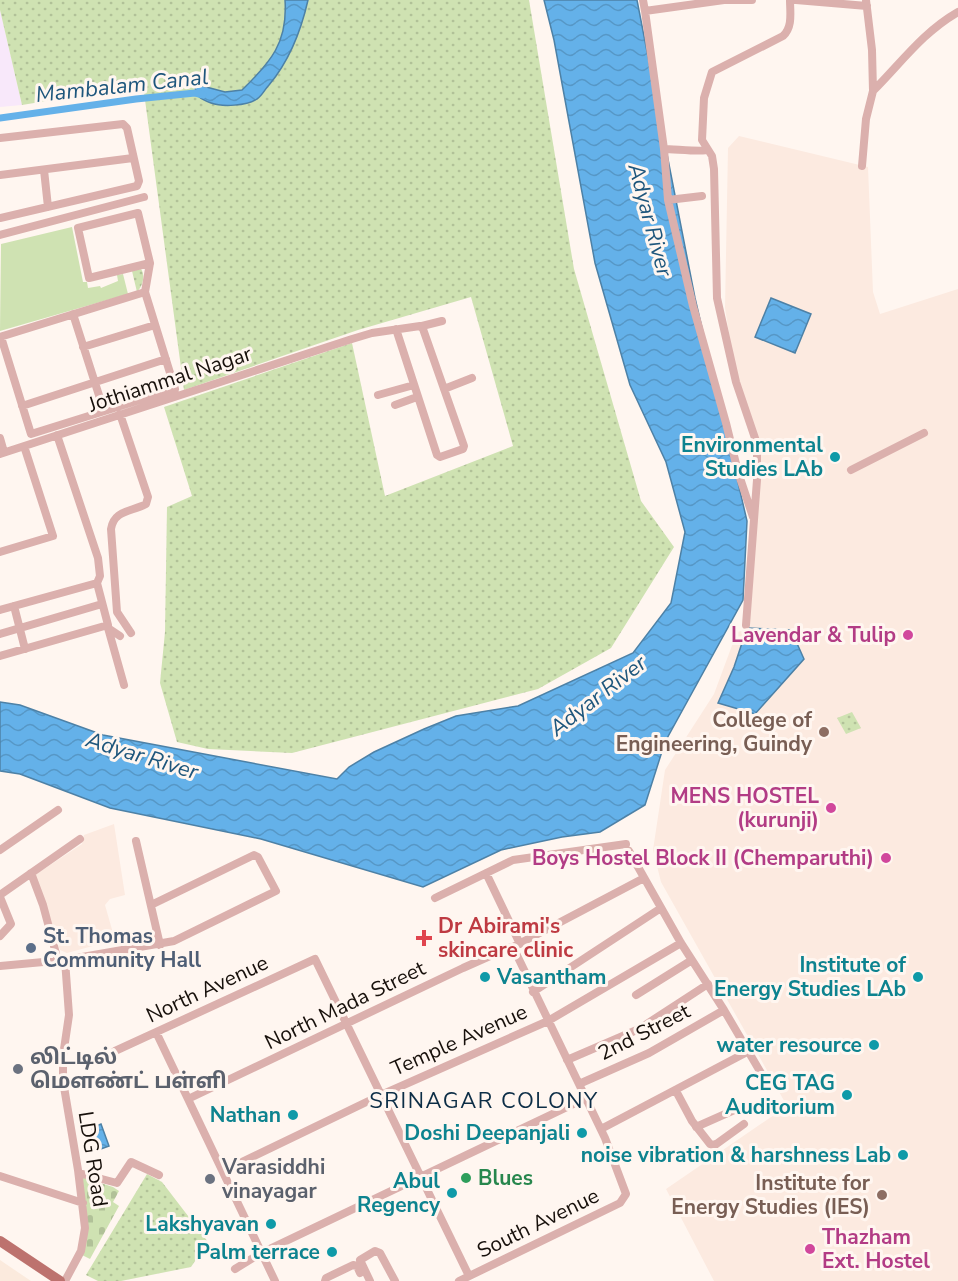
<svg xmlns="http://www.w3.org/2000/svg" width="958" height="1281" viewBox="0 0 958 1281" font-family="'Nunito Sans','Noto Sans Tamil',sans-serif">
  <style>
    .commercial { fill: #f8e8fa }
    .built { fill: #fbeadd }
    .education { fill: #fceae0 }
    .grass { fill: url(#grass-dots) }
    .cemetery { fill: url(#cemetery-stones) }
    .park { fill: #cfe2b2 }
    .water { fill: url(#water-waves); stroke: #4d81a6; stroke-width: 1.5 }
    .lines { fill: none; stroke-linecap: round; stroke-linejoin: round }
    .canal { stroke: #64b1e9; stroke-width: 7 }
    .minor { stroke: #dbb0ad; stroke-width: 8 }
    .major { stroke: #bd726e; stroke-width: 10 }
    .culture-dot { fill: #0f9aa8; stroke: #fff6f0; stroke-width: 2 }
    .hotel-dot { fill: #d1479c; stroke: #fff6f0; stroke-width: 2 }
    .education-dot { fill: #8d6e63; stroke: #fff6f0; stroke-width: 2 }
    .health-dot { fill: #e0444e; stroke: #fff6f0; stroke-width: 2 }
    .service-dot { fill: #5c6f8a; stroke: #fff6f0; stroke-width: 2 }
    .worship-dot { fill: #6b7280; stroke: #fff6f0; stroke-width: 2 }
    .leisure-dot { fill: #2e9e5b; stroke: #fff6f0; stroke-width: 2 }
    .labels { text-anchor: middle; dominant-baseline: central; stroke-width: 6; stroke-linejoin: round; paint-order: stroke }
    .street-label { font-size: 21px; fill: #17100b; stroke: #fff6f0 }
    .culture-label { font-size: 21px; font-weight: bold; fill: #0d838f; stroke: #fff6f0; text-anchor: end }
    .hotel-label { font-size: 21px; font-weight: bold; fill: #b23c85; stroke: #fff6f0; text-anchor: end }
    .education-label { font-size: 21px; font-weight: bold; fill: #785e54; stroke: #fff6f0; text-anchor: end }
    .health-label { font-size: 21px; font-weight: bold; fill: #be3a42; stroke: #fff6f0; text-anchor: start }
    .service-label { font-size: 21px; font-weight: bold; fill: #4e5e75; stroke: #fff6f0; text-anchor: start }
    .worship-label { font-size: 21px; font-weight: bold; fill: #5b616d; stroke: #fff6f0; text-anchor: start }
    .leisure-label { font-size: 21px; font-weight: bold; fill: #27864d; stroke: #fff6f0; text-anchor: start }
    .water-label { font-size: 22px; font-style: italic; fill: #1e567c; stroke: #fff6f0 }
    .neighbourhood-label { font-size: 22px; letter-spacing: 1.5px; fill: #0c2d46; stroke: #fff6f0 }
  </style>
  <defs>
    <pattern id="grass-dots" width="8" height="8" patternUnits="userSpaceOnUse" patternTransform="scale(1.5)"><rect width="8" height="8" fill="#cfe2b2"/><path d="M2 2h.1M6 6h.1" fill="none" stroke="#b1c198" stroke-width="1.8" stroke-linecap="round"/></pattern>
    <pattern id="cemetery-stones" width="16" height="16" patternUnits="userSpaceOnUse" patternTransform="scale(1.5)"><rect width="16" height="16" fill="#cfe2b2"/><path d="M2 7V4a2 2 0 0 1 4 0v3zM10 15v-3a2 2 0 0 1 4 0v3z" fill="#b1c198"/></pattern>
    <pattern id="water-waves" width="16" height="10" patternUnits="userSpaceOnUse" patternTransform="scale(1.5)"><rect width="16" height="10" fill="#64b1e9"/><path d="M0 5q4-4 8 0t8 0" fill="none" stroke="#5697c6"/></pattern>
  </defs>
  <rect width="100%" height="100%" fill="#fff6f0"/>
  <!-- commercial -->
  <path class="commercial" d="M0 10 22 105 0 107Z"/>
  <!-- built -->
  <path class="built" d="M0 1260 31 1281H0Z"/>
  <!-- education -->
  <path class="education" d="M739 136 868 167 873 292 880 314 958 289V1281H714L666 1189 787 1106 661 882 653 850 665 770 714 694 737 632 747 630 761 445 736 378 725 308 728 148Z
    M114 824 125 895 110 899 105 905 115 940 67 953 60 950 35 875 82 844 84 835Z"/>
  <!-- grass -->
  <path class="grass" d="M0 0H529L574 269 641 501 674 547 611 648 538 689 292 753 208 749 177 742 160 683 165 632 167 507 192 496 164 407 352 343 385 496 513 446 471 297 358 330 184 390 143 85 22 105 0 10Z
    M141 269C146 276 142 287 137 292L132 271Z
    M852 712 861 728 846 734 837 718Z
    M147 1174 162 1182 208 1242 191 1267 121 1281H98L86 1275Z"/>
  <!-- cemetery -->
  <path class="cemetery" d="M82 1177 113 1187 119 1191 113 1202 119 1206 90 1259 82 1255Z"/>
  <!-- park -->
  <path class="park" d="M72 227 83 282H87L88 288 100 286 101 288 118 281 117 275 123 274 128 294 0 331 1 244Z"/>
  <!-- water -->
  <path class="water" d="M285 0H308C301 31 290 60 269 85 265 89 262 96 257 99 247 106 222 107 211 103 200 99 195 96 195 84L225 92 242 90C271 62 288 42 285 0Z
    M544 0H637L695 298 747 521 743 600 665 742 645 805 600 832 562 837 501 850 423 887 261 839 110 808 20 774 0 771V702L20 705 103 735 337 779 349 767 374 752 424 729 456 716 518 706 633 653 671 603 685 532 666 462 630 385 595 263 554 40Z
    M771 298 811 314 795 353 755 337Z
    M747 628 791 630 804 659 755 714 718 703 734 667Z
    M101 1124 109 1146 98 1150 92 1128Z"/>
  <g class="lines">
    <!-- canal -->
    <path class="canal" d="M0 118 136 99 195 93 203 95"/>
    <!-- minor -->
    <path class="minor" d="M643 0 645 11 724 0H752
      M796 0 867 6
      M645 11 664 149 668 200 693 306 726 423 738 472 753 517
      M873 91C901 63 923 32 958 12
      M0 138 123 124 127 128 139 181 137 186 0 218
      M664 149C674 149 702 152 708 150
      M862 166 866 119 873 91 872 50 866 0
      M44 170 48 207
      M0 175 133 158
      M668 200 702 196
      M0 235 144 197
      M73 314 104 411
      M422 326 442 321
      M0 337 145 292
      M1 337 31 434 175 389 145 292 150 263 138 213 78 228 89 278 150 263
      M83 347 155 325
      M444 389 472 378
      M378 395 414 385
      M395 405 417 397
      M22 406 166 359
      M120 414 148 497 146 504C131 512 114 510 111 529L117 612 131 633
      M57 435 98 558 100 576 97 583
      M0 438 4 452
      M0 454 352 339 372 333 420 326 423 329 464 446 463 449 440 457 437 455 396 329
      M851 470 924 433
      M0 552 53 536 24 446
      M14 606 25 649
      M0 610 97 583 108 625
      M746 625 757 480V444L736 382 717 298 714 169 712 156 702 140 704 98 712 72 783 36C793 27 790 12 790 0
      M108 628 124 685
      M0 634 102 604
      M0 656 108 625V628L120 636
      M136 841 160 945
      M0 850 58 810
      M629 851 681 943 724 1010 761 1073
      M31 873 43 905 58 961
      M486 873 520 944
      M0 895 80 839
      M0 897 11 924 0 936
      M435 898 513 860 626 844
      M0 966 65 960 174 941 276 891 258 857 254 855 151 905
      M533 992 661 908
      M636 995 692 960
      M156 1032 275 1281
      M115 1051 315 959 469 1276
      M567 1060 639 1029 708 984
      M579 1084 649 1053 724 1010
      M676 1091 692 1121 710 1144 715 1145 744 1124
      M188 1099 463 968 508 948 513 947 644 878
      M696 1127 741 1107
      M601 1129 749 1051
      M223 1171 381 1095 548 1021 681 943
      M79 1173 117 1183 131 1162 159 1175
      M0 1176 83 1203
      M235 1269 261 1253 586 1098
      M65 1281 81 1251 85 1228 78 1170 63 1081V1056L69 1015 65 960
      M325 1281 326 1278 353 1265 357 1266 360 1273
      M370 1281 360 1260 375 1251 380 1253 395 1281
      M459 1281 620 1203 626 1194 605 1138 513 947"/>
    <!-- major -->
    <path class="major" d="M0 1241 60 1281"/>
  </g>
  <!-- markers -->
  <g class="culture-dot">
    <circle cx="835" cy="457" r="6"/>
    <circle cx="485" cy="977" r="6"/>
    <circle cx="918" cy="977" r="6"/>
    <circle cx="874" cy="1045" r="6"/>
    <circle cx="847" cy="1095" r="6"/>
    <circle cx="293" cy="1115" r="6"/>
    <circle cx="582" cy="1133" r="6"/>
    <circle cx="903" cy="1155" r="6"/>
    <circle cx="452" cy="1193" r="6"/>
    <circle cx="271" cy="1224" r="6"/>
    <circle cx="332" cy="1252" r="6"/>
  </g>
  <g class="hotel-dot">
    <circle cx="908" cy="635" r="6"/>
    <circle cx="831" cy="808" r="6"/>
    <circle cx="886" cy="858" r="6"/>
    <circle cx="810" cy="1249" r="6"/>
  </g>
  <g class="education-dot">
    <circle cx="824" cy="732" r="6"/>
    <circle cx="882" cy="1195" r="6"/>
  </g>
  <path class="health-dot" d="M421 929h6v6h6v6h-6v6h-6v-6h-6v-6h6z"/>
  <circle class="service-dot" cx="31" cy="948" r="6"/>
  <g class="worship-dot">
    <circle cx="18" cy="1069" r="6"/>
    <circle cx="210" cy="1179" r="6"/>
  </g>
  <circle class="leisure-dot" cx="466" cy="1178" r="6"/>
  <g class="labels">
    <!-- street labels -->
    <g class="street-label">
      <text transform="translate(170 379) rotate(-18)">Jothiammal Nagar</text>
      <text transform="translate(207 989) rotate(-25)">North Avenue</text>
      <text transform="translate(345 1005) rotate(-26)">North Mada Street</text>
      <text transform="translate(644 1032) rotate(-27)">2nd Street</text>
      <text transform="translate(459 1040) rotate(-24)">Temple Avenue</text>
      <text transform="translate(93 1159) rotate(81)">LDG Road</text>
      <text transform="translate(538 1223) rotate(-26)">South Avenue</text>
    </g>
    <!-- culture labels -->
    <g class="culture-label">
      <text x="823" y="445">Environmental<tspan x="823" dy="24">Studies LAb</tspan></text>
      <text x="906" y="965">Institute of<tspan x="906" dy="24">Energy Studies LAb</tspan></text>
      <text x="497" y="977" text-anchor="start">Vasantham</text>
      <text x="862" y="1045">water resource</text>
      <text x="835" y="1083">CEG TAG<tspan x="835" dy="24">Auditorium</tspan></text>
      <text x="281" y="1115">Nathan</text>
      <text x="570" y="1133">Doshi Deepanjali</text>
      <text x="891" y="1155">noise vibration &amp; harshness Lab</text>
      <text x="440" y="1181">Abul<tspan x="440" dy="24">Regency</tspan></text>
      <text x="259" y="1224">Lakshyavan</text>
      <text x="320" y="1252">Palm terrace</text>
    </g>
    <!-- hotel labels -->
    <g class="hotel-label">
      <text x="896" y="635">Lavendar &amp; Tulip</text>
      <text x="819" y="796">MENS HOSTEL<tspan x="819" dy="24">(kurunji)</tspan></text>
      <text x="874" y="858">Boys Hostel Block II (Chemparuthi)</text>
      <text x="822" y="1237" text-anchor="start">Thazham<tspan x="822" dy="24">Ext. Hostel</tspan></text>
    </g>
    <!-- education labels -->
    <g class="education-label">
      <text x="812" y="720">College of<tspan x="812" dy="24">Engineering, Guindy</tspan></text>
      <text x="870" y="1183">Institute for<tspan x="870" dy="24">Energy Studies (IES)</tspan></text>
    </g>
    <!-- health labels -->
    <g class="health-label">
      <text x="438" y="926">Dr Abirami's<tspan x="438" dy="24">skincare clinic</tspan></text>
    </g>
    <!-- service labels -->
    <g class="service-label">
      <text x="43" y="936">St. Thomas<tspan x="43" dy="24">Community Hall</tspan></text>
    </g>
    <!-- worship labels -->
    <g class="worship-label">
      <text x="30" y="1057">லிட்டில்<tspan x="30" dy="24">மௌண்ட் பள்ளி</tspan></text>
      <text x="222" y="1167">Varasiddhi<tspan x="222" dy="24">vinayagar</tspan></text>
    </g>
    <!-- leisure labels -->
    <g class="leisure-label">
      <text x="478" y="1178">Blues</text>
    </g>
    <!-- water labels -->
    <g class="water-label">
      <text transform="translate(122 86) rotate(-6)">Mambalam Canal</text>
      <text transform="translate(650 220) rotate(75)">Adyar River</text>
      <text transform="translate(598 696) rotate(-38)">Adyar River</text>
      <text transform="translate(142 756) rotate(17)">Adyar River</text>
    </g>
    <!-- neighbourhood labels -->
    <g class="neighbourhood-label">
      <text x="484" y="1101">SRINAGAR COLONY</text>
    </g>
  </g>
</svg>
